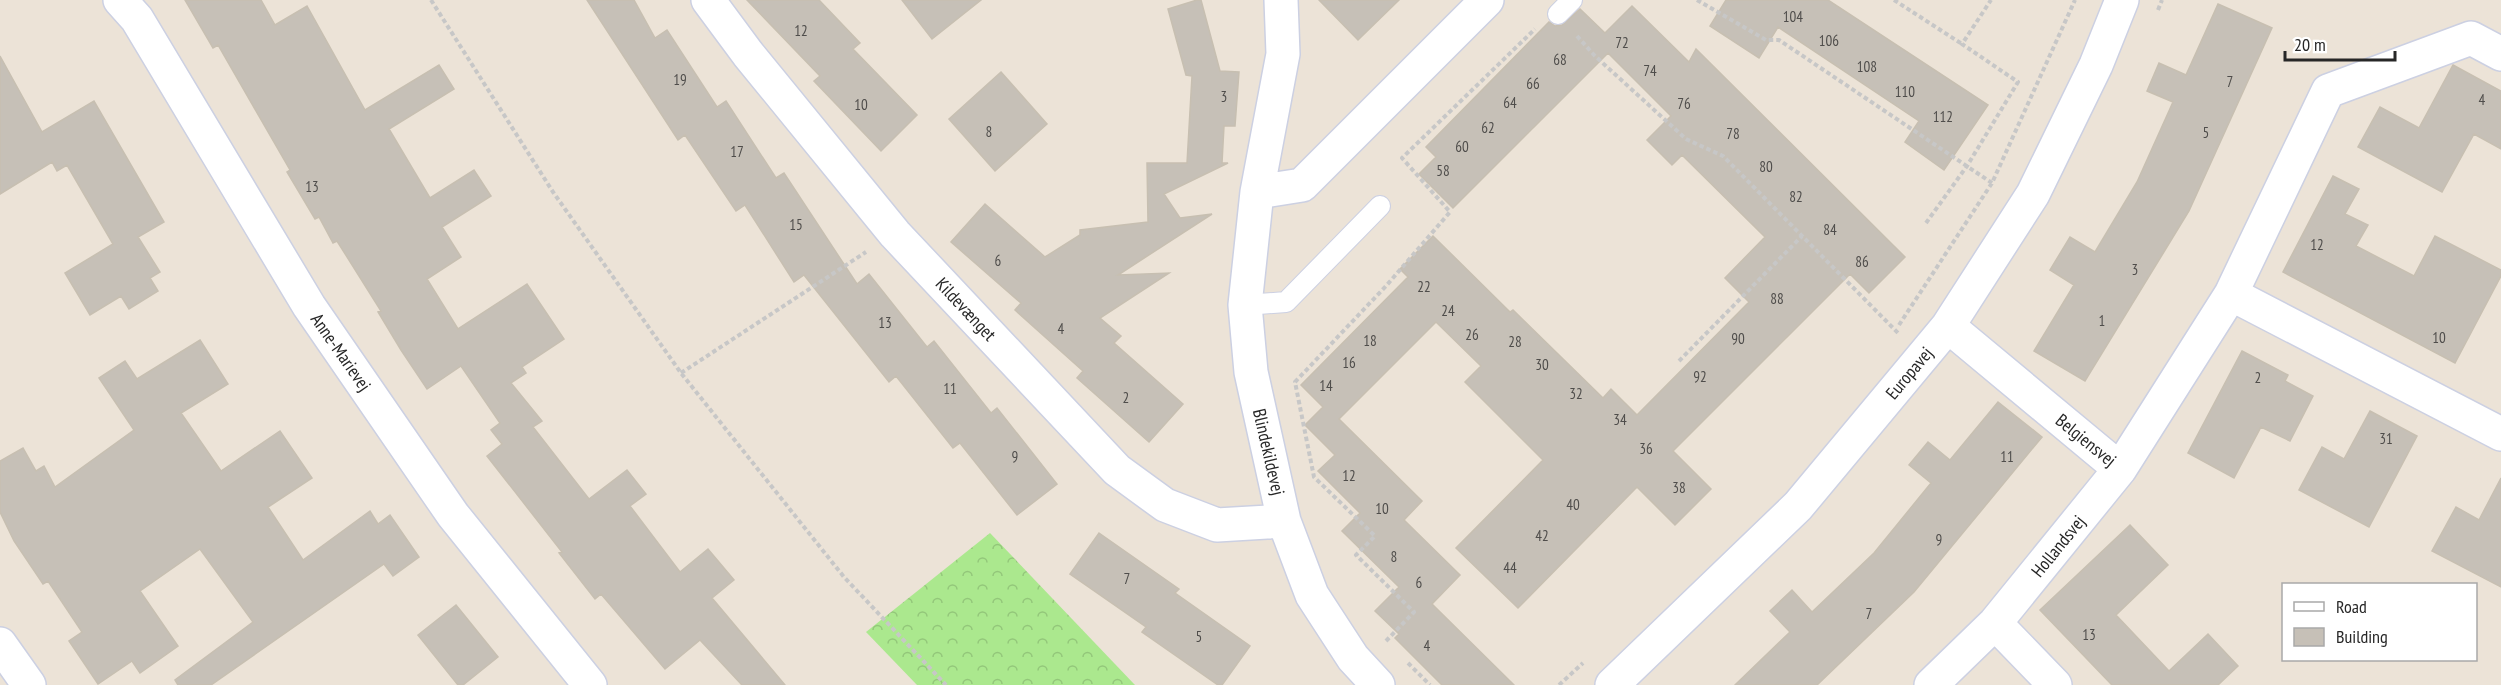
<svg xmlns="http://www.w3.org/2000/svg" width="2501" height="685" viewBox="0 0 2501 685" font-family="'PT Sans Narrow',sans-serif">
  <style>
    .forest { fill: url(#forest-crowns) }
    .building { fill: #c6c0b7; stroke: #c7bfb1; stroke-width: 1.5 }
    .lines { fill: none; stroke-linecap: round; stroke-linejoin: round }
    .service-casing { stroke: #ccd0e2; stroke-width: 22 }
    .minor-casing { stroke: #ccd0e2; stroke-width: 36 }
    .path { stroke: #c7c7c7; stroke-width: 4; stroke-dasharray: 4.5 3; stroke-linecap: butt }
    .service { stroke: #fff; stroke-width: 20 }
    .minor { stroke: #fff; stroke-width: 33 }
    .labels { text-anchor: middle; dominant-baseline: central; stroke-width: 4.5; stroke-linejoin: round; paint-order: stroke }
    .number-label { font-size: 15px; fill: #4f4d4b }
    .street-label { font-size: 18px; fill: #272727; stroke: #fff }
  </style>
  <defs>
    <pattern id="forest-crowns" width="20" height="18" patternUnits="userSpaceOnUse" patternTransform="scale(1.5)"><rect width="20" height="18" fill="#abe88e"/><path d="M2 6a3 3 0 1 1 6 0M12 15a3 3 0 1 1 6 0" fill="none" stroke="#93c77a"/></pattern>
  </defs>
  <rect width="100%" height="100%" fill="#ece3d7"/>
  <!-- forest -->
  <path class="forest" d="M990 533 1135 685H917L866 632Z"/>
  <!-- building -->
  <path class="building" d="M185 0H261L275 25 307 6 365 110 439 65 454 89 389 129 430 198 474 170 491 196 442 227 461 257 427 279 458 329 527 284 564 339 522 367 526 373 511 383 542 421 533 427 589 499 627 470 646 494 630 506 680 572 708 549 734 580 712 598 785 685H742L700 640 665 669 601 594 595 599 559 553 562 552 487 456 502 444 491 430 500 423 461 366 427 389 401 350 378 312 381 311 337 241 333 243 319 217 315 219 287 172 290 170 218 45 213 48Z
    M587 0H634L655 38 667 30 717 107 726 101 776 178 784 173 857 284 869 274 927 347 934 341 991 413 997 408 1057 484 1017 515 960 443 953 448 896 376 889 382 804 275 794 282 745 205 736 211 685 135 678 140Z
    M747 0H819L860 43 853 49 917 115 881 151 814 81 820 76Z
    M902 0H981L932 39Z
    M1197 0H1201L1220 71 1239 72 1235 126H1224L1222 163H1228L1164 194 1180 218 1212 214 1118 275 1169 273 1100 318 1121 336 1114 343 1183 404 1149 442 1077 378 1083 371 1015 310 1021 303 951 242 985 204 1045 257 1080 235V230L1148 222 1147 163H1187L1192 76 1186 75 1168 9Z
    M1319 0H1399L1358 40Z
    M1726 0H1828L1988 105 1944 170 1905 142 1919 121 1778 27 1759 58 1710 26Z
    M2218 4 2272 28 2189 211 2085 381 2034 351 2074 285 2050 270 2070 237 2095 252 2137 182 2173 102 2147 91 2159 63 2186 75Z
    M1632 6 1689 62 1696 49 1905 257 1869 293 1850 274 1673 451 1711 489 1675 525 1637 487 1518 608 1456 548 1543 460 1465 382 1481 366 1436 322 1339 419 1422 501 1404 520 1460 575 1432 604 1514 685H1442L1395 638 1399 634 1375 611 1399 587 1342 531 1360 513 1318 471 1335 455 1305 425 1323 407 1301 385 1408 277 1400 269 1433 236 1510 312 1513 310 1603 398 1611 389 1637 415 1749 302 1725 278 1765 237 1682 155 1672 165 1647 140 1671 116 1608 53 1453 208 1419 174 1436 157 1426 147 1549 22 1555 26 1562 25 1580 9 1605 33Z
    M0 56 42 132 94 101 164 222 138 237 160 272 150 278 158 291 129 309 121 296 90 315 65 273 113 244 67 165 57 171 52 162 0 194Z
    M2453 65 2501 91V149L2474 134 2442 192 2358 147 2380 107 2419 128Z
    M1001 72 1047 124 995 171 949 119Z
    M2333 176 2359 189 2345 214 2368 225 2356 246 2414 276 2435 236 2501 270V276L2455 363 2283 272Z
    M200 340 228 384 181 413 221 471 280 431 312 478 268 507 303 560 370 511 378 524 390 515 419 557 393 576 384 564 211 685H178L175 680 253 622 200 549 140 591 178 646 140 673 132 661 98 684 69 641 82 632 48 581 43 584 14 541 0 512V461L23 448 36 471 44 466 55 487 134 430 99 378 125 361 137 379Z
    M2242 351 2288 375 2285 381 2313 396 2290 441 2261 427 2234 478 2188 453Z
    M1998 402 2042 437 1914 592 1817 685H1735L1790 632 1770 611 1792 590 1812 612 1874 553 1931 483 1909 465 1928 442 1950 460Z
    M2370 411 2417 436 2369 527 2299 490 2322 447 2344 459Z
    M2501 478V587L2432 551 2456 507 2479 520Z
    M2130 525 2168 565 2116 615 2169 671 2208 634 2238 666 2218 685H2112L2040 610Z
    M1099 533 1179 589 1175 593 1250 646 1222 685H1218L1142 632 1146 627 1070 574Z
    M456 605 498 657 463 685H458L418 635Z"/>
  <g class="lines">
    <!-- service casing -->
    <g class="service-casing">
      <path id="service" d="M1558 14 1572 0
        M1245 305 1286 302 1380 206"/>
    </g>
    <!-- minor casing -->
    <g class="minor-casing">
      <path id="minor" d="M120 0 137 19 309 306 453 515 590 685
        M708 0 748 54 895 234 1117 470 1165 505 1217 525 1284 521
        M1281 0 1283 54 1257 192 1245 305 1251 372 1284 521 1312 595 1353 658 1378 685
        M1257 192 1302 185 1487 0
        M2231 294 2501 434
        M1948 326 2120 469
        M1995 623 2055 685
        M0 644 29 685
        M1612 685 1798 506 1948 326 2033 194 2096 65 2122 0
        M1931 685 1995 623 2120 469 2231 294 2328 91 2471 38 2501 54"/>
    </g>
    <!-- path -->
    <path class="path" d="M431 0 553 192 681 373 844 577 946 685
      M1697 0 1766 40H1779L1992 183
      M1894 0 1962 44
      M2158 10 2162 0
      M1577 36 1595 56 1686 139 1723 156 1898 333
      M1926 223 1967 166 2018 82 1962 44 1991 0
      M1899 325 1992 183 2075 0
      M1679 361 1802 236
      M681 373 866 252
      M1386 641 1414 612 1356 555 1375 536 1314 477 1295 382 1386 286 1450 212 1402 158 1535 29
      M1408 663 1430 685
      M1559 685 1583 663"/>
    <!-- service -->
    <use href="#service" class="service"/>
    <!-- minor -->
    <use href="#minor" class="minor"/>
  </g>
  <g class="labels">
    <!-- number labels -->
    <g class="number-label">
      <text x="1793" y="16">104</text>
      <text x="801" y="30">12</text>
      <text x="1829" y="40">106</text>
      <text x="1622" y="42">72</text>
      <text x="1560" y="59">68</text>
      <text x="1867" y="66">108</text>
      <text x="1650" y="70">74</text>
      <text x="680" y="79">19</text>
      <text x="2230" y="81">7</text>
      <text x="1533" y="83">66</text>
      <text x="1905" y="91">110</text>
      <text x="1224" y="96">3</text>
      <text x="2482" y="99">4</text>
      <text x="1510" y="102">64</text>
      <text x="1684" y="103">76</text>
      <text x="861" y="104">10</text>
      <text x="1943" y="116">112</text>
      <text x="1488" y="127">62</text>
      <text x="989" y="131">8</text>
      <text x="2206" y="132">5</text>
      <text x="1733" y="133">78</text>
      <text x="1462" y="146">60</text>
      <text x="737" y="151">17</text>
      <text x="1766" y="166">80</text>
      <text x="1443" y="170">58</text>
      <text x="312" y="186">13</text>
      <text x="1796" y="196">82</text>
      <text x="796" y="224">15</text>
      <text x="1830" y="229">84</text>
      <text x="2317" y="244">12</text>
      <text x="998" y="260">6</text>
      <text x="1862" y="261">86</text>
      <text x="2135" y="269">3</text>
      <text x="1424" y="286">22</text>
      <text x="1777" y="298">88</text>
      <text x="1448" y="310">24</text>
      <text x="2102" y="320">1</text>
      <text x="885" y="322">13</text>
      <text x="1061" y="328">4</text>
      <text x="1472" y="334">26</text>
      <text x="2439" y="337">10</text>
      <text x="1738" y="338">90</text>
      <text x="1370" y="340">18</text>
      <text x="1515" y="341">28</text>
      <text x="1349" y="362">16</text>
      <text x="1542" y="364">30</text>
      <text x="1700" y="376">92</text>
      <text x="2258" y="377">2</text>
      <text x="1326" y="385">14</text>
      <text x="950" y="388">11</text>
      <text x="1576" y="393">32</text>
      <text x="1126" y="397">2</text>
      <text x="1620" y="419">34</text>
      <text x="2386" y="438">31</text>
      <text x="1646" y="448">36</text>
      <text x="1015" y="456">9</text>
      <text x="2007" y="456">11</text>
      <text x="1349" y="475">12</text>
      <text x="1679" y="487">38</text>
      <text x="1573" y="504">40</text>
      <text x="1382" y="508">10</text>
      <text x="1542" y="535">42</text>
      <text x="1939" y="539">9</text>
      <text x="1394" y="556">8</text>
      <text x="1510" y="567">44</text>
      <text x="1127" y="578">7</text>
      <text x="1419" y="582">6</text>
      <text x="1869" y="613">7</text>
      <text x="2089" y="634">13</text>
      <text x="1199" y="636">5</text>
      <text x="1427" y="645">4</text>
    </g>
    <!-- street labels -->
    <g class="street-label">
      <text transform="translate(966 309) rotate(47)">Kildevænget</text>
      <text transform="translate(341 352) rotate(55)">Anne-Marievej</text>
      <text transform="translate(1909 373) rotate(-50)">Europavej</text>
      <text transform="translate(2086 440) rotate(39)">Belgiensvej</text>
      <text transform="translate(1269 452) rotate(77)">Blindekildevej</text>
      <text transform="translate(2058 546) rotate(-51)">Hollandsvej</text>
    </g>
  </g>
  <!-- legend -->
  <rect x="2282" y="583" width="195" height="78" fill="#ffffff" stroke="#a9a9a9" stroke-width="1.5"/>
  <rect x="2294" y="602" width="30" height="9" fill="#ffffff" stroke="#a9a9a9" stroke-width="1.5"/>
  <text x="2336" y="613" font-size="18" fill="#272727">Road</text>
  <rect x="2294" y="628" width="30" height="18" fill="#c6c0b7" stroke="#a9a9a9" stroke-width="1.5"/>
  <text x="2336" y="643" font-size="18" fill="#272727">Building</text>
  <!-- scale -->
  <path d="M2285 51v9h110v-9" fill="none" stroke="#272727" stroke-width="3"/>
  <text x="2294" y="51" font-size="18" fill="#272727" stroke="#ffffff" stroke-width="4.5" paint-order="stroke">20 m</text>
</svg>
